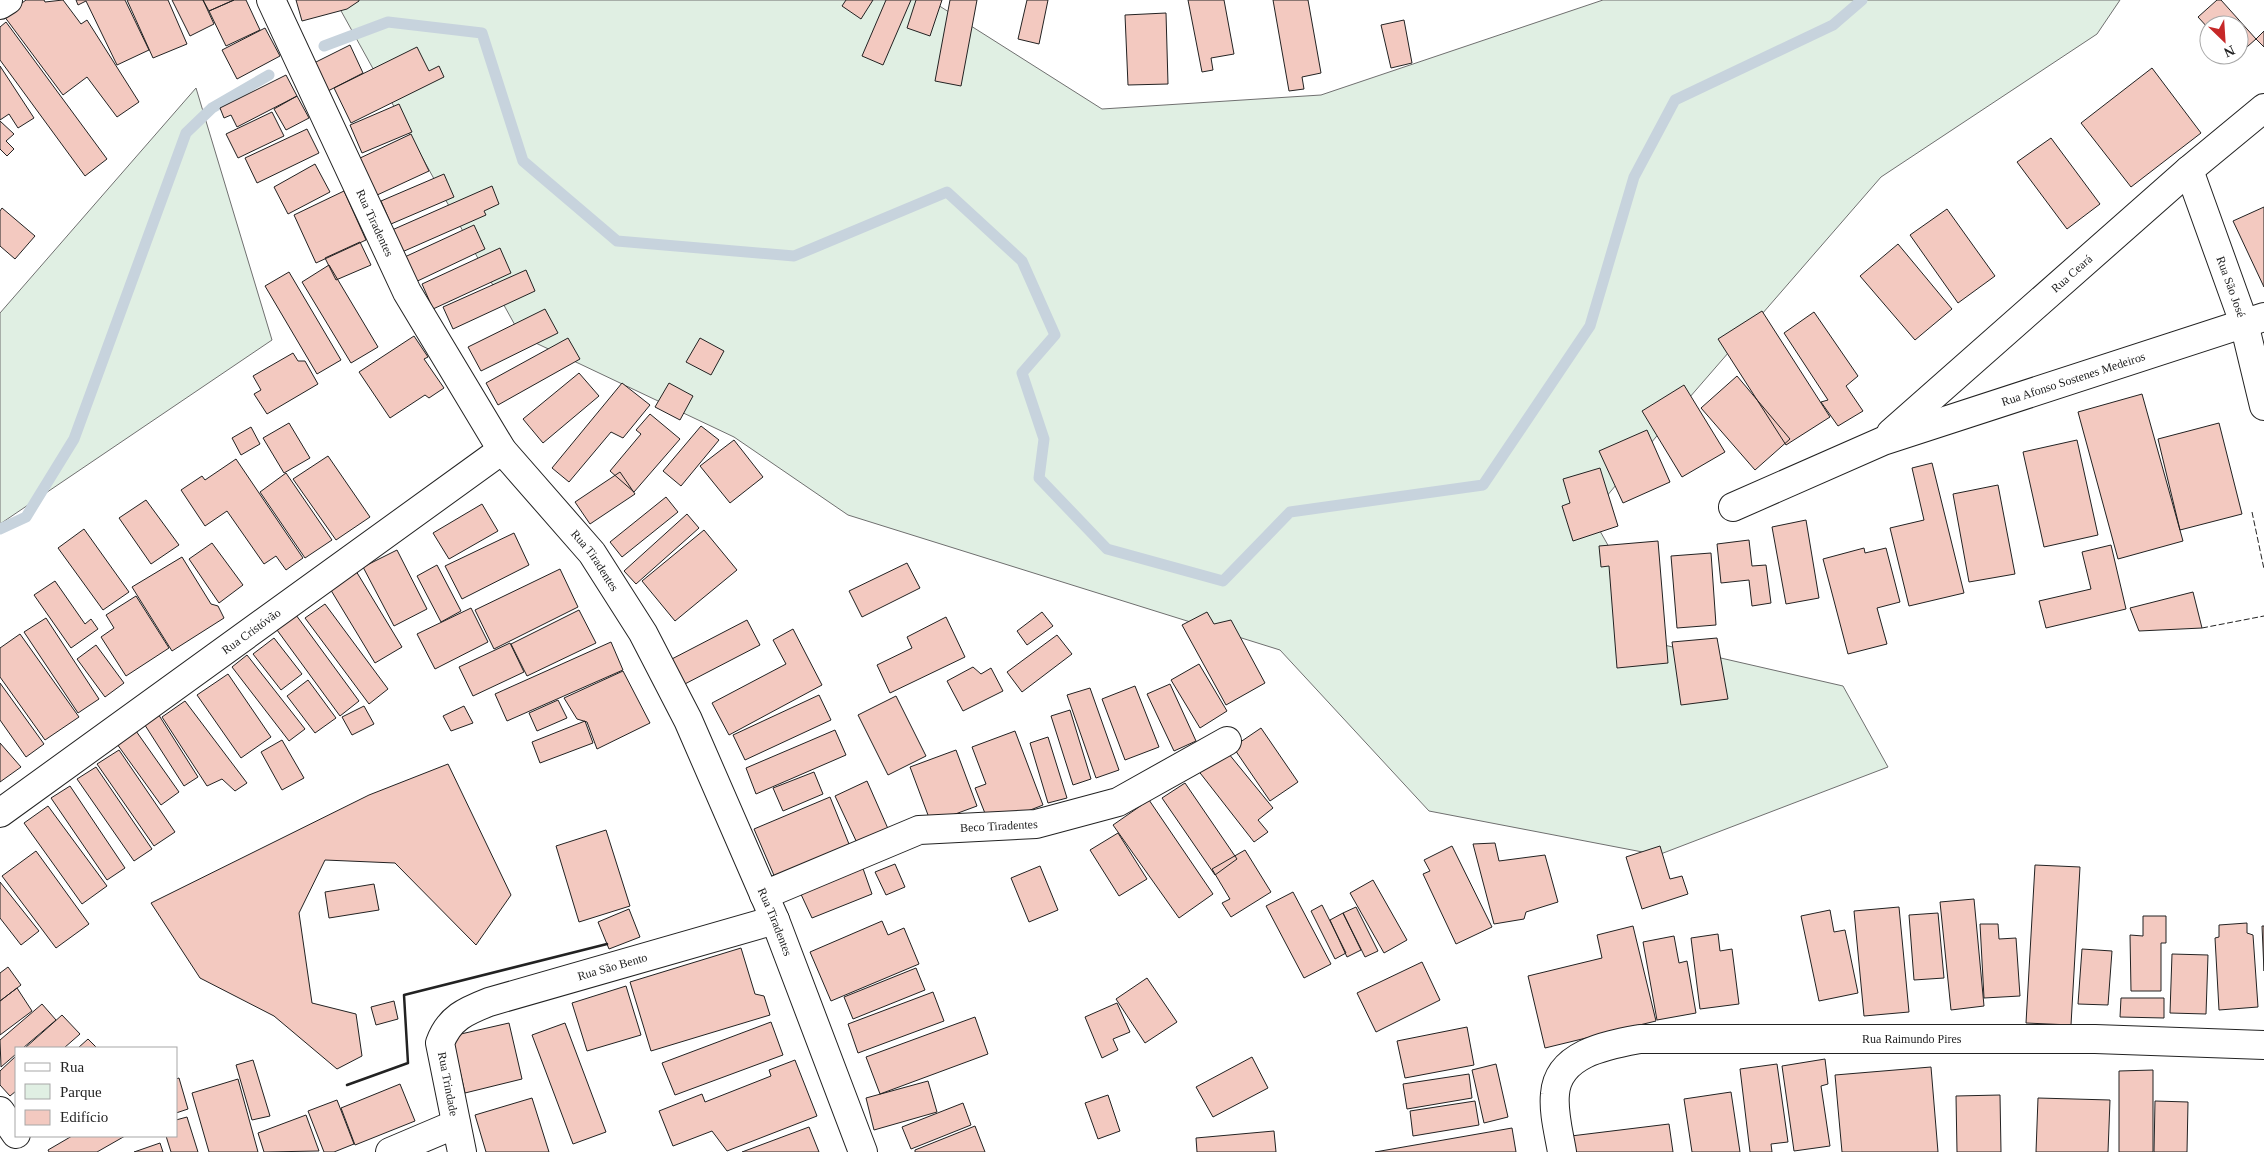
<svg xmlns="http://www.w3.org/2000/svg" width="2264" height="1152" viewBox="0 0 2264 1152" font-family="Georgia,serif">
  <style>
    .green { fill: #e0efe3; stroke: #6f6f6f }
    .lines { fill: none; stroke-linecap: round; stroke-linejoin: round }
    .stream { stroke: #c7d3dd; stroke-width: 11 }
    .building { fill: #f3c9c0; stroke: #222 }
    .minor-casing { stroke: #222; stroke-width: 30 }
    .tertiary-casing { stroke: #222; stroke-width: 30 }
    .minor { stroke: #fff; stroke-width: 28 }
    .tertiary { stroke: #fff; stroke-width: 28 }
    .fence { stroke: #222; stroke-width: 1; stroke-dasharray: 6 2.5; stroke-linecap: butt }
    .wall { stroke: #222; stroke-width: 2.5 }
    .labels { text-anchor: middle; dominant-baseline: central; stroke-width: 4; stroke-linejoin: round; paint-order: stroke }
    .street-label { font-size: 12px; fill: #222; stroke: #fff }
  </style>
  <rect width="100%" height="100%" fill="#fff"/>
  <!-- green -->
  <path class="green" d="M335 0H930L1102 109 1321 95 1603 0H2120L2097 34 1881 177 1676 413 1591 515 1664 645 1843 686 1888 767 1658 855 1429 811 1280 650 848 515 734 437 521 336Z
    M196 88 272 340 0 524V313Z"/>
  <g class="lines">
    <!-- stream -->
    <path class="stream" d="M324 46 388 22 482 33 523 161 617 241 794 256 947 192 1022 261 1055 335 1022 373 1044 439 1039 478 1107 549 1223 581 1290 512 1483 485 1590 326 1634 177 1675 100 1833 25 1862 0
      M0 529 26 517 74 439 186 133 212 108 269 75"/>
  </g>
  <!-- building -->
  <path class="building" d="M26 0H44L45 2 63 0 81 24 87 20 139 102 117 117 87 77 63 95 4 16Z
    M76 0H125L149 50 117 65 86 1 78 5Z
    M127 0H168L187 44 153 58Z
    M172 0H203L214 24 190 36Z
    M203 0H234L209 11Z
    M234 0H246L260 30 226 46 209 11Z
    M296 0H359V1L347 9 302 21Z
    M846 0H873L861 19 842 6Z
    M886 0H911L883 65 862 56Z
    M916 0H942L930 36 907 28Z
    M950 0H977L961 86 935 81Z
    M1027 0H1048L1039 44 1018 39Z
    M1188 0H1224L1234 54 1211 58 1213 70 1202 72Z
    M1273 0H1308L1321 73 1302 77 1304 89 1289 91Z
    M2217 0H2221L2256 39 2239 54V25H2209V29L2198 17Z
    M1166 13 1168 84 1128 85 1125 15Z
    M1404 20 1412 63 1391 68 1381 25Z
    M6 22 107 159 85 176 0 60V27Z
    M265 28 280 56 237 79 222 50Z
    M2264 31V47L2256 39Z
    M350 45 363 73 326 92 312 64Z
    M417 47 429 71 439 66 444 77 351 123 334 88Z
    M0 66 34 118 18 128 9 114 0 120Z
    M2152 68 2201 133 2131 187 2081 123Z
    M286 75 297 96 237 127 231 115 224 118 220 108Z
    M297 96 309 118 286 130 274 109Z
    M399 104 412 132 362 153 350 125Z
    M272 112 284 136 238 158 226 134Z
    M0 121 14 134 6 141 14 149 7 156 0 149Z
    M307 129 319 153 257 183 245 158Z
    M411 134 429 171 375 196 358 159Z
    M2051 138 2100 204 2067 229 2017 162Z
    M315 164 330 192 288 214 274 187Z
    M444 174 454 197 391 224 381 201Z
    M492 186 499 204 484 211 486 215 402 252 392 230Z
    M344 191 366 240 316 263 294 215Z
    M2264 207V287L2233 221Z
    M2 208 35 236 15 259 0 246V211Z
    M1947 209 1995 276 1958 303 1910 235Z
    M474 225 485 249 407 286 396 261Z
    M360 242 371 265 336 280 325 258Z
    M1898 244 1952 309 1915 340 1860 276Z
    M500 248 511 273 433 309 422 284Z
    M329 265 378 347 351 363 302 282Z
    M526 270 535 291 453 329 443 307Z
    M289 272 341 360 317 374 265 286Z
    M545 309 558 333 481 371 468 347Z
    M1762 311 1830 417 1786 445 1718 339Z
    M1814 312 1858 376 1846 386 1863 411 1838 426 1821 402 1828 400 1784 333Z
    M414 336 428 357 424 359 444 388 429 398 425 395 390 418 359 372Z
    M568 338 580 359 498 405 486 383Z
    M700 338 724 351 711 375 686 362Z
    M293 353 298 361H305L318 384 267 414 254 394 261 390 253 376Z
    M579 373 599 396 543 443 523 419Z
    M1737 376 1790 439 1755 470 1701 408Z
    M622 383 650 405 623 438 611 432 569 482 552 468Z
    M669 383 693 396 680 420 655 407Z
    M1684 385 1725 452 1682 477 1642 411Z
    M2142 394 2183 541 2118 559 2078 412Z
    M650 414 680 439 634 492 610 471 641 434 636 430Z
    M289 423 310 458 284 473 263 438Z
    M2219 423 2242 514 2180 530 2158 439Z
    M701 426 719 440 681 486 663 471Z
    M251 427 260 444 241 455 232 438Z
    M1647 430 1670 482 1623 503 1599 451Z
    M734 440 763 477 730 503 700 466Z
    M2077 440 2098 535 2044 547 2023 452Z
    M328 456 370 517 336 540 293 479Z
    M236 459 303 558 286 570 276 556 264 564 227 511 205 526 181 490 202 476 205 480Z
    M1932 463 1964 593 1909 606 1890 528 1924 520 1912 468Z
    M1600 468 1618 526 1573 541 1562 506 1570 503 1563 479Z
    M620 472 635 494 590 524 575 502Z
    M286 473 332 540 305 558 260 492Z
    M1998 485 2015 574 1969 582 1953 494Z
    M666 497 678 512 622 557 610 542Z
    M146 500 179 545 151 564 119 518Z
    M482 504 498 531 449 559 433 533Z
    M687 514 699 528 636 584 624 571Z
    M1806 520 1819 598 1786 604 1772 527Z
    M84 529 129 592 103 610 58 548Z
    M704 530 737 570 675 621 642 581Z
    M514 533 529 565 462 599 445 566Z
    M1749 540 1752 566 1766 565 1771 603 1752 606 1749 580 1721 583 1717 544Z
    M1658 541 1668 663 1617 668 1609 566 1601 567 1599 546Z
    M212 543 243 585 219 603 189 559Z
    M2111 545 2126 609 2046 628 2039 601 2091 589 2082 552Z
    M1864 548 1865 553 1886 548 1900 602 1877 608 1887 644 1848 654 1823 559Z
    M397 550 427 609 394 626 363 567Z
    M1711 553 1716 625 1677 628 1671 556Z
    M182 557 211 604 218 606 224 618 172 651 132 587Z
    M907 563 920 588 862 617 849 591Z
    M437 565 461 611 441 622 417 576Z
    M560 569 578 607 494 649 475 610Z
    M356 571 402 647 375 663 329 587Z
    M55 581 85 624 91 619 98 629 71 648 34 595Z
    M2193 592 2202 628 2139 631 2130 608Z
    M136 596 169 648 126 676 101 637 114 628 106 615Z
    M325 604 388 689 369 704 305 618Z
    M471 608 488 642 435 669 417 634Z
    M579 610 596 643 527 676 511 644Z
    M1042 612 1053 626 1027 645 1017 631Z
    M1207 612 1214 624 1231 620 1265 683 1226 705 1182 625Z
    M296 615 359 701 340 716 277 630Z
    M946 617 965 657 890 693 877 665 912 648 907 637Z
    M46 618 99 699 78 713 24 632Z
    M747 620 760 645 681 686 668 661Z
    M793 629 822 685 729 735 712 703 786 664 773 640Z
    M20 634 79 717 45 740 0 677V648Z
    M1057 635 1072 654 1022 692 1007 672Z
    M274 638 302 674 281 690 253 654Z
    M1717 638 1728 699 1681 705 1672 642Z
    M611 642 623 670 507 721 495 694Z
    M510 643 524 672 473 696 459 667Z
    M96 645 124 683 105 697 77 659Z
    M247 655 305 729 289 741 232 667Z
    M1199 664 1227 711 1200 728 1171 680Z
    M973 667 981 674 991 668 1003 691 963 711 947 681Z
    M623 671 650 723 597 749 587 722 577 719 564 698Z
    M228 674 271 737 241 758 197 695Z
    M308 680 336 718 315 733 287 696Z
    M0 683 44 744 26 757 0 720Z
    M1170 684 1196 741 1174 751 1147 694Z
    M1135 686 1159 747 1125 760 1102 699Z
    M1090 688 1119 770 1096 778 1067 695Z
    M819 695 831 720 745 760 733 735Z
    M896 696 926 756 888 775 858 715Z
    M558 700 567 718 537 731 529 713Z
    M185 701 247 783 235 791 222 779 207 786 162 717Z
    M364 706 374 724 352 735 342 717Z
    M464 706 473 723 451 731 443 716Z
    M155 709 198 777 184 786 141 719Z
    M1070 710 1091 779 1073 785 1051 716Z
    M585 721 593 743 540 763 532 742Z
    M1261 728 1298 782 1270 801 1233 747Z
    M835 730 846 755 756 794 746 768Z
    M136 731 179 792 161 805 117 744Z
    M1015 731 1043 805 990 826 975 788 986 784 972 747Z
    M1048 737 1067 798 1048 803 1030 743Z
    M282 740 304 778 282 790 261 752Z
    M0 743 21 767 0 782Z
    M1224 748 1273 808 1258 820 1268 832 1254 842 1197 769Z
    M119 750 175 832 154 846 97 764Z
    M956 750 977 806 931 823 910 767Z
    M448 764 511 895 476 945 395 863 325 860 299 913 312 1003 356 1014 362 1056 337 1069 274 1016 200 978 151 903 369 795Z
    M96 767 152 849 134 861 77 779Z
    M814 772 823 794 783 811 773 788Z
    M867 781 889 831 858 845 835 796Z
    M1185 783 1237 859 1215 875 1162 798Z
    M70 786 125 868 107 880 51 798Z
    M830 797 851 849 776 880 754 829Z
    M1149 800 1213 894 1179 918 1113 825Z
    M48 806 107 886 82 904 24 823Z
    M606 830 630 906 579 922 556 846Z
    M1118 833 1147 879 1119 896 1090 850Z
    M1495 843 1499 861 1545 855 1558 902 1526 912 1524 919 1494 924 1473 844Z
    M1452 846 1492 927 1456 944 1423 874 1430 871 1424 860Z
    M1660 846 1670 879 1682 876 1688 894 1642 909 1626 857Z
    M1245 850 1271 892 1231 917 1222 903 1230 899 1212 869Z
    M36 851 89 924 56 948 2 876Z
    M861 863 872 894 812 918 799 890Z
    M895 864 905 887 886 895 875 872Z
    M2035 865 2080 867 2071 1025 2026 1023Z
    M1040 866 1058 910 1029 922 1011 878Z
    M1373 880 1407 940 1384 953 1350 893Z
    M0 882 39 931 21 945 0 918Z
    M374 884 379 910 329 918 325 892Z
    M1293 892 1331 964 1304 978 1266 906Z
    M1974 899 1984 1006 1951 1010 1940 902Z
    M1322 905 1346 953 1335 959 1311 911Z
    M1356 907 1378 951 1365 957 1343 913Z
    M1899 907 1909 1012 1864 1016 1854 911Z
    M629 909 640 937 609 949 598 922Z
    M1830 910 1834 932 1845 930 1858 993 1819 1001 1801 916Z
    M1343 913 1361 950 1347 957 1330 920Z
    M1938 913 1944 978 1914 980 1909 915Z
    M2143 916H2166V943H2161V991H2131L2130 935 2143 936Z
    M882 921 888 935 904 928 919 964 831 1001 810 952Z
    M2247 923V933L2253 935 2258 1007 2219 1010 2215 938 2219 937V925Z
    M1980 924H1998L1999 939 2016 938 2020 996 1984 998Z
    M1633 926 1656 1021 1545 1048 1528 976 1602 958 1597 935Z
    M2262 926H2264V971Z
    M1718 934 1720 951 1732 949 1739 1004 1700 1009 1691 938Z
    M1674 936 1679 963 1687 961 1696 1013 1657 1020 1643 942Z
    M741 948 755 994 764 996 770 1015 651 1051 630 982Z
    M2082 949 2112 951 2108 1005 2078 1004Z
    M2172 954 2208 955 2206 1014 2170 1013Z
    M1422 962 1440 1000 1376 1032 1357 993Z
    M8 967 21 985 0 1001V973Z
    M916 968 925 990 853 1019 844 997Z
    M1147 978 1177 1022 1145 1043 1116 999Z
    M626 986 641 1035 587 1051 572 1003Z
    M17 988 32 1011 0 1035V1001Z
    M933 992 944 1021 858 1053 848 1024Z
    M2121 998H2164V1018L2120 1017Z
    M394 1001 398 1019 376 1025 371 1007Z
    M1117 1003 1130 1032 1113 1039 1118 1050 1102 1058 1085 1017Z
    M42 1004 56 1020 23 1048H16V1054L1 1067 0 1040Z
    M62 1015 80 1034 64 1048H25Z
    M975 1017 988 1054 880 1094 866 1057Z
    M771 1022 783 1055 675 1095 662 1063Z
    M509 1023 522 1079 465 1093 452 1036Z
    M565 1023 606 1132 573 1144 532 1035Z
    M1467 1027 1474 1065 1405 1078 1397 1041Z
    M88 1039 97 1048H78Z
    M16 1056V1091L10 1096 0 1085V1071Z
    M1252 1057 1268 1088 1213 1117 1196 1087Z
    M1825 1059 1828 1084 1821 1086 1830 1146 1794 1151 1782 1066Z
    M253 1060 270 1116 252 1120 236 1065Z
    M795 1060 817 1116 727 1151 712 1131 673 1146 659 1111 702 1094 705 1102 771 1076 769 1070Z
    M1496 1064 1508 1117 1484 1123 1472 1070Z
    M1777 1064 1788 1142 1771 1144 1772 1152H1750L1740 1069Z
    M1931 1067 1938 1152H1842L1835 1075Z
    M2153 1070V1152H2119V1071Z
    M1469 1074 1472 1098 1407 1109 1403 1084Z
    M179 1078 188 1109 176 1113V1079Z
    M238 1079 258 1152H209L192 1093Z
    M928 1081 937 1112 874 1130 866 1098Z
    M400 1084 415 1121 355 1145 341 1108Z
    M1731 1092 1740 1152H1692L1684 1099Z
    M1108 1095 1120 1131 1098 1139 1085 1103Z
    M2000 1095 2001 1152H1957L1956 1096Z
    M532 1098 549 1152H486L475 1115Z
    M2038 1098 2110 1100 2108 1152H2036Z
    M337 1100 354 1144 334 1152H324L308 1111Z
    M1475 1101 1479 1125 1413 1136 1410 1111Z
    M2155 1101 2188 1102 2187 1152H2154Z
    M963 1103 971 1125 911 1149 902 1127Z
    M306 1115 319 1151 264 1152 258 1133Z
    M187 1117 198 1152H171L166 1136H176V1120Z
    M1669 1124 1673 1152H1573L1571 1136Z
    M975 1126 985 1152H915V1150Z
    M809 1127 819 1152H742Z
    M1512 1128 1516 1152H1375Z
    M1274 1131 1276 1152H1197L1196 1138Z
    M72 1136H125L97 1152H49L48 1150Z
    M160 1143 163 1152H134Z"/>
  <g class="lines">
    <!-- minor casing -->
    <g class="minor-casing">
      <g id="minor">
        <path id="s1" d="M271 0 407 292 502 450 592 553 643 633 688 720 775 920 863 1152"/>
        <path d="M0 5 8 0"/>
        <path id="s2" d="M2189 170 2244 323 2264 406"/>
        <path id="s3" d="M1891 433 2189 170 2264 108"/>
        <path id="s4" d="M1733 507 1883 441 2264 317"/>
        <path id="s5" d="M0 813 502 450"/>
        <path id="s6" d="M764 895 919 830 1036 824 1118 802 1227 741"/>
        <path d="M0 1111 16 1134"/>
        <path d="M390 1152 456 1124"/>
        <path id="s7" d="M462 1152 440 1043C449 1018 466 1011 489 1002L775 920"/>
      </g>
    </g>
    <!-- tertiary casing -->
    <g class="tertiary-casing">
      <g id="tertiary">
        <path id="s8" d="M1562 1152C1559 1134 1553 1112 1555 1094 1558 1053 1608 1045 1640 1039H2095L2264 1045"/>
      </g>
    </g>
    <!-- minor -->
    <use href="#minor" class="minor"/>
    <!-- tertiary -->
    <use href="#tertiary" class="tertiary"/>
    <!-- fence -->
    <path class="fence" d="M2252 512 2264 569
      M2202 628 2264 616"/>
    <!-- wall -->
    <path class="wall" d="M347 1085 408 1063 404 995 607 944"/>
  </g>
  <g class="labels">
    <!-- street labels -->
    <g class="street-label">
      <text stroke="none"><textPath href="#s1" startOffset="246">Rua Tiradentes</textPath></text>
      <text stroke="none"><textPath href="#s3" startOffset="241">Rua Ceará</textPath></text>
      <text stroke="none"><textPath href="#s2" startOffset="124">Rua São José</textPath></text>
      <text stroke="none"><textPath href="#s4" startOffset="364">Rua Afonso Sostenes Medeiros</textPath></text>
      <text stroke="none"><textPath href="#s1" startOffset="651">Rua Tiradentes</textPath></text>
      <text stroke="none"><textPath href="#s5" startOffset="310">Rua Cristóvão</textPath></text>
      <text stroke="none"><textPath href="#s6" startOffset="248">Beco Tiradentes</textPath></text>
      <text stroke="none"><textPath href="#s1" startOffset="1056">Rua Tiradentes</textPath></text>
      <text stroke="none"><textPath href="#s7" startOffset="306">Rua São Bento</textPath></text>
      <text stroke="none"><textPath href="#s8" startOffset="440">Rua Raimundo Pires</textPath></text>
      <text transform="translate(448 1084) rotate(79)">Rua Trindade</text>
    </g>
  </g>
  <!-- legend -->
  <rect x="15" y="1047" width="162" height="90" fill="#ffffff" stroke="#a7a7a7"/>
  <rect x="25" y="1063" width="25" height="8" fill="#ffffff" stroke="#a7a7a7"/>
  <text x="60" y="1072" font-size="15" fill="#222222">Rua</text>
  <rect x="25" y="1084" width="25" height="15" fill="#e0efe3" stroke="#a7a7a7"/>
  <text x="60" y="1097" font-size="15" fill="#222222">Parque</text>
  <rect x="25" y="1110" width="25" height="15" fill="#f3c9c0" stroke="#a7a7a7"/>
  <text x="60" y="1122" font-size="15" fill="#222222">Edifício</text>
  <!-- north arrow -->
  <g transform="translate(2224 40) rotate(155)"><circle r="24" fill="#ffffff" stroke="#a7a7a7"/>
  <path d="M0-4L9 19L0 12L-9 19Z" fill="#c62828"/>
  <text y="-8" font-size="14" font-weight="bold" text-anchor="middle" fill="#222222">N</text>
  </g>
</svg>
